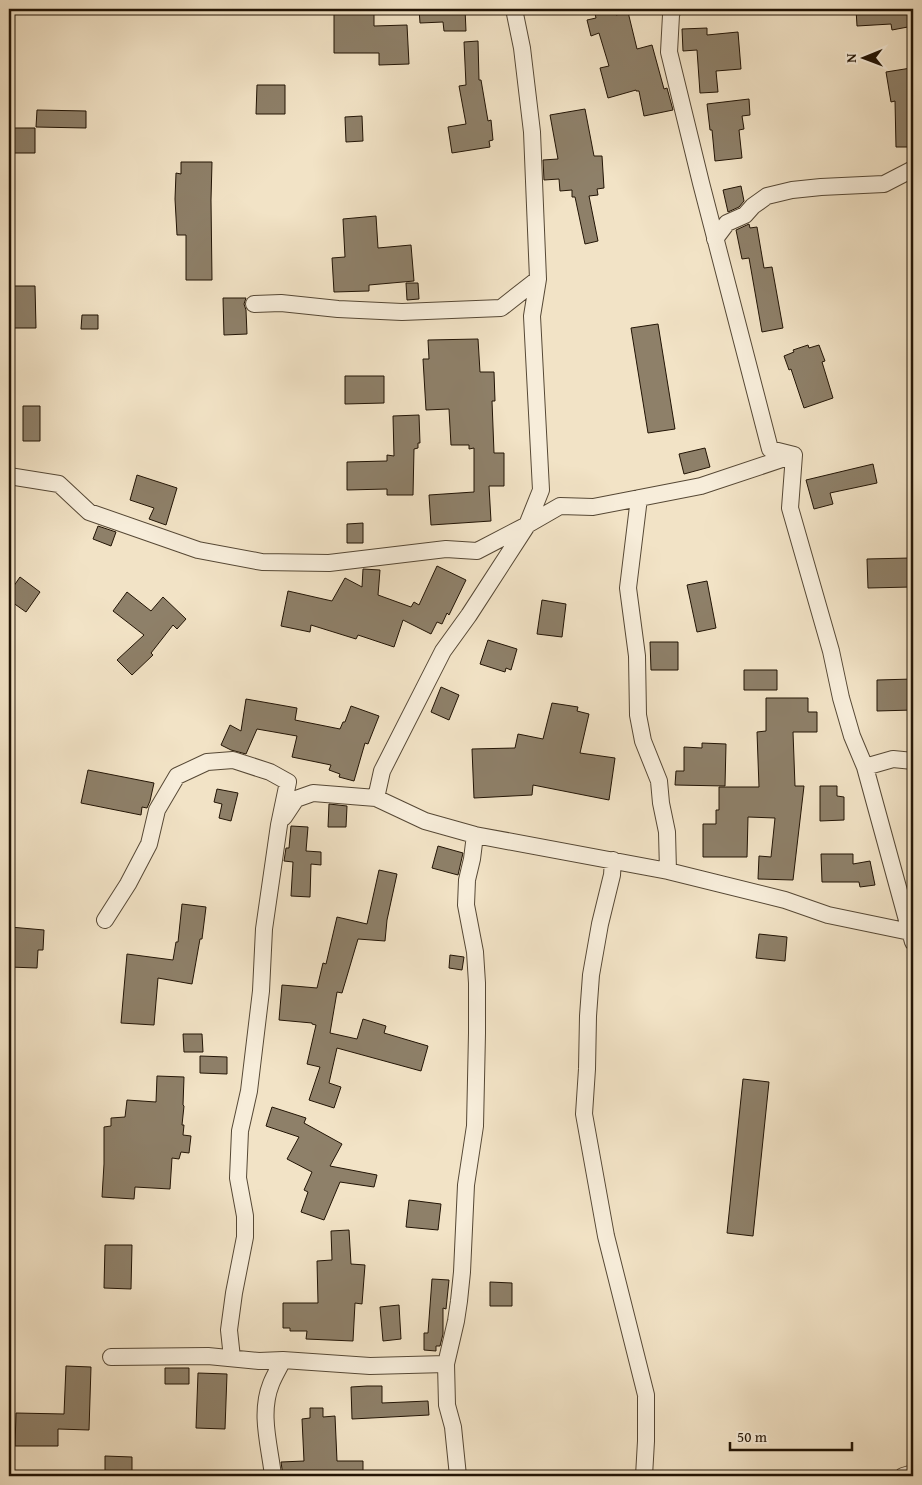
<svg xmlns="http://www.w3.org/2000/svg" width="922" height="1485" viewBox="0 0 922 1485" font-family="'Gentium Book Plus',serif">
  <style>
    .building { fill: #8e8069; stroke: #221405 }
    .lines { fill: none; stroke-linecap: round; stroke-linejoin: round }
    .minor-casing { stroke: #564835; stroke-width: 18 }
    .minor { stroke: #f7edda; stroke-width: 16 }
  </style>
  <rect width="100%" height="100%" fill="#f2e3c6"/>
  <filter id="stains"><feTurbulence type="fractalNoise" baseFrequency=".004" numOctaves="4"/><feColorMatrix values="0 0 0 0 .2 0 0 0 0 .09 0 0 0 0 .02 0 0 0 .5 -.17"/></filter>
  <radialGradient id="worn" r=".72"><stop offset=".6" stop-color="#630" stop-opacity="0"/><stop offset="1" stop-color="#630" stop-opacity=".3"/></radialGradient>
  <!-- building -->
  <path class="building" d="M334 9H374V26L407 25 409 64 379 65V53H334Z
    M419 9H465L466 31H444L443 22 420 23Z
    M594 9H614L616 15 628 12 637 49 652 45 664 89 667 88 673 110 644 116 639 91H636V90L608 98 600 68 609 66 599 33 591 36 587 20 596 18Z
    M856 9H913V26L892 30 891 24 857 26Z
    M707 28V35L738 32 741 69 716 71 718 92 700 93 697 50 683 51 682 29Z
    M478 41 479 80H481L488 121 491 120 493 140 489 141 490 147 452 153 448 127 466 124 459 86 466 85 464 42Z
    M911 68 913 86V147H896L895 101 891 102 886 72Z
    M257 85H285V114H256Z
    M749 99 750 115 742 116 744 129 739 130 742 158 715 161 712 130H710L707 104Z
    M585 109 594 156H602L604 188 597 189 598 195 589 196 598 241 585 244 575 197H572V190L560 191 559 179 544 180 543 160 558 159 550 115Z
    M37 110 86 111V128L36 127Z
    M362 116 363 141 346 142 345 117Z
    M13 128H35V153H13Z
    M181 162H212L211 200 212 280H186V235H177L175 199 176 173 181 174Z
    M741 186 744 201 739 207 728 212 723 190Z
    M376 216 378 248 411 245 414 281 369 285V291L334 292 332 258 345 257 343 219Z
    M749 224 750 228 757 227 764 268 772 267 783 328 762 332 749 258 742 259 736 230Z
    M406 283H418L419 299 407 300Z
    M14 286H35L36 328H10L9 303H14Z
    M223 298H246L244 304 246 310 247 334 224 335Z
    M82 315H98V329H81Z
    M658 324 675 429 648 433 631 328Z
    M478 339 480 372H494L495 401H492L494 453H504V486H489L491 521 431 525 429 495 474 492V448L469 449V445H451L449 409 426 410 423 359H429L428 340Z
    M808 345 809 348 819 345 825 361 822 362 833 398 804 408 791 369 789 370 784 356 794 352 793 350Z
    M345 376H384V403L345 404Z
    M23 406H40V441H23Z
    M419 415 420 443H418V448L414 449 413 495H387V489L347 490V462L387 461V455L394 456 393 416Z
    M705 448 710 467 684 474 679 454Z
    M873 464 877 483 830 493 833 504 814 509 806 480Z
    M137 475 177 488 166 525 149 519 154 508 130 500Z
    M363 523V543H347V524Z
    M98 526 116 532 111 546 93 539Z
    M910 558 911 587 868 588 867 559Z
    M437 566 466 580 449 615 447 613 442 624 437 622 431 634 403 620 394 647 358 635 356 639 311 625 310 632 281 626 288 591 332 601 345 578 362 587 363 569 380 570 378 595 411 607 414 602 419 605Z
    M20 577 40 592 26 612 9 600V593Z
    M707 581 716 628 697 632 687 585Z
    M127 592 151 611 163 597 186 619 177 629 173 625 151 653 153 655 132 675 117 660 144 635 113 611Z
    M542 600 566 604 562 637 537 634Z
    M488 640 517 649 511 670 506 668 505 672 480 664Z
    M650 642H678V670H651Z
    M744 670H777V690H744Z
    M913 679V710L877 711V680Z
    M441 687 459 695 449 720 431 712Z
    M766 698H808V712H817V732H793L795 786H804L793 880 758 879 759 856 771 857 775 818 748 817 747 857H703V824H716V810H719V787H759L757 732 766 731Z
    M246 699 297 708 295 720 340 729 343 722H345L351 706 379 716 368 744 365 743 354 781 339 777 340 774 329 770 331 765 292 757 297 736 257 729 246 754 231 750 221 745 230 725 241 731Z
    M552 703 578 707 577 711 589 714 580 753 615 758 609 800 533 785 532 795 474 798 472 749 515 748 518 734 543 739Z
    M702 743 726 744 725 786 675 785 676 771H684V747L702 748Z
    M88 770 154 783 150 801 147 808 142 807 141 815 81 803Z
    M820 786H837V796L844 797V820L820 821Z
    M217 789 238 793 231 821 219 818 222 804 214 802Z
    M329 804 347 806 346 827H328Z
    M291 826 308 827 306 851 321 852V865L311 864 310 897 291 896 293 862 284 861 286 848H289Z
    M438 846 463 853 458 875 432 868Z
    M821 854H853V864L870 861 875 885 860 887 859 882H822Z
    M379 870 397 874 387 920 385 941 358 939 342 993 337 992 330 1033 357 1039 363 1019 386 1026 384 1033 428 1046 421 1071 337 1048 329 1083 341 1087 334 1108 309 1100 320 1067 307 1064 316 1025 312 1024V1023L279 1020 282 985 317 988 323 963 326 964 337 917 367 924Z
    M182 904 206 907 202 939H200L192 984 158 978 154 1025 121 1023 127 954 173 960 176 942H178Z
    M10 927 44 930 43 950H38L37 968 9 967Z
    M759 934 787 937 785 961 756 958Z
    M450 955 464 957 462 970 449 968Z
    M183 1034H202L203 1052H184Z
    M200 1056 227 1057V1074L200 1073Z
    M157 1076 184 1077 183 1105 184 1106 182 1125H184L183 1135 191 1136 189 1153 181 1152 179 1159 172 1158 170 1189 135 1187 134 1199 102 1197 104 1164V1127L111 1126V1118L125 1117 127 1100 156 1102Z
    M743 1079 769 1082 753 1236 727 1233Z
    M272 1107 306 1118 304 1123 342 1144 330 1166 377 1175 374 1187 340 1182 324 1220 301 1212 308 1192 304 1190 312 1172 287 1159 299 1137 266 1126Z
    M409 1200 441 1204 438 1230 406 1227Z
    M349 1230 351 1264 365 1265 362 1304 355 1303 353 1341 306 1339 307 1331H290V1328H283V1303H318L317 1261 332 1260 331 1231Z
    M105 1245H132L131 1289 104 1288Z
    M432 1279 449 1280 446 1309 443 1308V1334L440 1346H436V1351L424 1350V1333H428Z
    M490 1282 512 1283V1306H490Z
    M399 1305 401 1339 383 1341 380 1307Z
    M66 1366 91 1367 89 1430 58 1429V1446H15L16 1413 64 1414Z
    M165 1368H189V1384H165Z
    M198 1373 227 1374 225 1429 196 1428Z
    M367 1386H382V1403L428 1401 429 1415 352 1419 351 1387Z
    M310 1408H323V1417L335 1416 337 1461H363V1476H283L281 1462 304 1461 302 1419 310 1418Z
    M105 1456 132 1457V1476H105Z"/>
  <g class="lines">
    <!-- minor casing -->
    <g class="minor-casing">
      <path id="minor" d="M514 9 522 48 532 132 538 279 532 316 541 490 527 525 560 506 593 507 701 486 794 455
        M673 9 671 15 669 52 701 183 770 449 794 455 790 508 831 651 841 698 852 736 865 767 913 942
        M715 239 727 223 745 215 753 206 767 196 792 190 821 187 884 184 913 169
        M254 304 281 303 338 309 402 312 501 308 538 279
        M9 476 59 484 89 512 198 550 262 562 329 563 446 549 477 551 527 525
        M639 498 628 588 637 656 638 715 643 741 659 781 661 803 667 832 668 871
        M865 767 893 759 913 761
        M376 798 382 771 443 651 469 615 526 527
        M284 817 296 799 313 793 376 798 425 821 475 835 668 871 785 900 828 915 910 932
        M613 860 612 875 600 924 591 975 588 1016 587 1069 584 1114 606 1236 646 1395V1441L644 1476
        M105 920 128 884 149 844 157 810 177 776 207 762 233 760 270 772 288 782 279 825 264 929 261 991 249 1091 240 1131 238 1178 245 1216V1237L234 1293 229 1330 232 1358
        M111 1357 208 1356 259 1361 283 1360 370 1366 446 1364
        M273 1476C270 1447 259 1414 271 1384 274 1376 279 1368 283 1360
        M458 1476 453 1427 447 1405 446 1364 456 1321 459 1301 462 1272 466 1185 475 1126 477 1033V983L475 952 466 905 467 880 472 859 475 835
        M903 1476 913 1473"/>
    </g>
    <!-- minor -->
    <use href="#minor" class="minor"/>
  </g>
  <!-- margin -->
  <rect width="922" height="1485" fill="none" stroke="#f2e3c6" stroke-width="30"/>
  <rect x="10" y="10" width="902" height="1465" fill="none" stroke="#221405" stroke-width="2.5"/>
  <rect x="15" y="15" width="892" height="1455" fill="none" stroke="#221405"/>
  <!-- north arrow -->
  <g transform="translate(864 58) rotate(269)" stroke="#f7edda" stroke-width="4" paint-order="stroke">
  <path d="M0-4L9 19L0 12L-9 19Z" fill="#221405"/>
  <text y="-8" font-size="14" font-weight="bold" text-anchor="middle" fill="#221405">N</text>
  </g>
  <!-- scale -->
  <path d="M730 1442v8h122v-8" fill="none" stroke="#221405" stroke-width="2.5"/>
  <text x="737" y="1442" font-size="15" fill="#221405" stroke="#f7edda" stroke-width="4" paint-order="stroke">50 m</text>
  <rect width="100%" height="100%" filter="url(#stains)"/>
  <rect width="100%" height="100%" fill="url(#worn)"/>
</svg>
